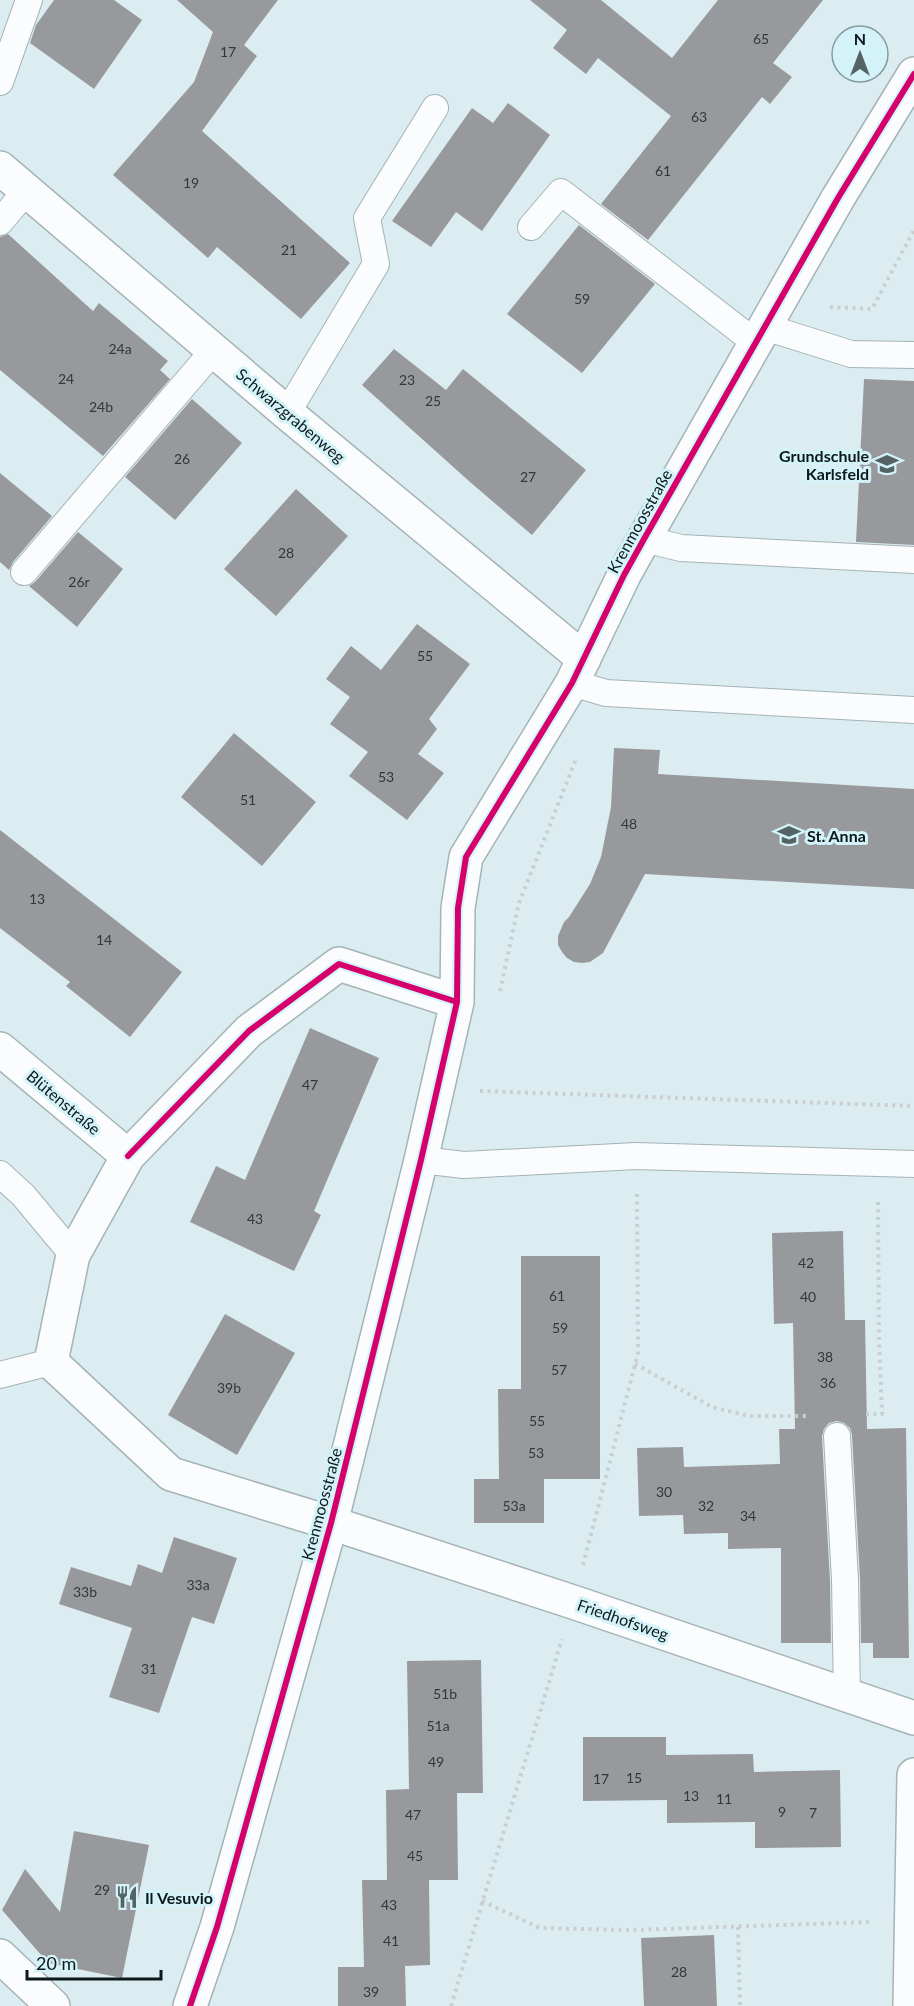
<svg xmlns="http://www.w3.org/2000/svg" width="914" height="2006" viewBox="0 0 914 2006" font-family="Lato,sans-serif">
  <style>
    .building { fill: #98999d }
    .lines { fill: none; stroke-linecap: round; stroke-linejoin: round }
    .service-casing { stroke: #a5b3b6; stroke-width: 28 }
    .minor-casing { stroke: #a5b3b6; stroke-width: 36 }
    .path { stroke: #c9cecf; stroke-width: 4; stroke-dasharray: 3 4.5; stroke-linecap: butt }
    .service { stroke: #fafcfd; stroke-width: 26 }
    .minor { stroke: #fafcfd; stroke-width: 33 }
    .cycleway-casing { stroke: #d4f3f9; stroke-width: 10 }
    .cycleway { stroke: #d6006c; stroke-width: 6 }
    .labels { text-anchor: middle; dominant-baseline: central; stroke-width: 6; stroke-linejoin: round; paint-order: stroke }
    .number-label { font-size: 14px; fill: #30383b }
    .street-label { font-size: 16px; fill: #0d181a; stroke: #d4f3f9 }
    .poi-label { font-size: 16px; font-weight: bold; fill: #0d181a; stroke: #d4f3f9; text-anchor: start }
  </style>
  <rect width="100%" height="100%" fill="#dcedf1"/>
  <!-- building -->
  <path class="building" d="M54 0H114L142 20 94 89 30 43 36 25Z
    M177 0H278L244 45 257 56 202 131 350 263 301 319 217 247 208 258 113 175 194 82 213 32Z
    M530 0H601L672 58 718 0H823L773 63 792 77 770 104 762 97 648 240 601 204 671 116 598 58 586 74 553 48 567 30Z
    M508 103 550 135 482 231 456 212 431 247 392 221 472 108 493 123Z
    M579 225 655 284 582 373 507 314Z
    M8 234 93 311 99 303 168 361 160 370 170 379 103 456 0 370V237Z
    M394 349 446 390 463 369 586 470 532 535 470 482 362 385Z
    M864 379 914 381V545L856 542Z
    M192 399 242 443 175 520 125 477Z
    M0 473 52 516 13 562 9 570 0 562Z
    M296 489 348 536 276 616 224 569Z
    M78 532 123 569 77 627 29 586 35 582Z
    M417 624 470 664 429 719 437 729 418 754 444 773 407 820 349 776 368 752 330 724 350 697 326 679 351 646 381 670Z
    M234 733 316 802 262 866 181 797Z
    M614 748 660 750 658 774 914 789V889L645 874 603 953 590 962 582 963 574 962 567 958 562 952 558 945V936L564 922 569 917 590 884 601 857 611 807Z
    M0 830 182 972 130 1037 66 986 70 982 0 928Z
    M310 1028 379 1058 314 1211 321 1215 294 1271 190 1222 216 1166 245 1180Z
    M843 1231 845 1320H865L867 1429 906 1428 909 1658H873V1643H861L860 1579 852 1435 850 1428 844 1423 837 1421 829 1423 824 1429 822 1436 830 1581 831 1643H781V1548L728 1549V1533L684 1534 683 1515 639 1516 637 1448 683 1447 684 1467 780 1464 779 1429H795L793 1323 774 1324 772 1233Z
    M521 1256H600V1479H544V1523H474V1479H499L498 1389H521Z
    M225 1314 295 1353 237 1455 168 1415Z
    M174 1537 237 1558 214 1624 192 1617 159 1713 109 1697 132 1628 59 1604 71 1567 131 1586 138 1564 162 1573Z
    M481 1660 483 1793H457L458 1880H429L430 1965 405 1966 406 2006H338V1967H364L362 1880H387L386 1790 409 1789 407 1661Z
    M583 1737H666V1755L753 1754 754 1772 840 1770 841 1847 755 1848V1822L667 1823V1800L583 1801Z
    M74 1831 149 1845 122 1978 48 1963 2 1910 25 1869 60 1912Z
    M714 1935 717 2006H644L641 1938Z"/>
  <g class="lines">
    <!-- service casing -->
    <g class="service-casing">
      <path id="service" d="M0 82 29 0
        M0 222 27 190
        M531 227 561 192 756 343
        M765 327 851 354 914 355
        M287 413 376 264 367 218 435 108
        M644 539 681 548 914 560
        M24 572 214 350
        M572 683 606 693 914 710
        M421 1160 464 1165 636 1156 914 1164
        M0 1174 23 1195 73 1255
        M0 1375 51 1362
        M837 1436 845 1580 847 1696"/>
    </g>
    <!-- minor casing -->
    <g class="minor-casing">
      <path id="minor" d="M0 168 287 413 584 659
        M457 1002 339 964 249 1031 128 1156 73 1255 51 1362 171 1474 331 1523 573 1602 914 1718
        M0 1049 128 1156
        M0 1956 53 2006
        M190 2006 217 1927 331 1523 421 1160 457 1002 458 908 466 857 572 683 624 575 644 539 838 198 914 74
        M910 2006 914 1775"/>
    </g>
    <!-- path -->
    <path class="path" d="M830 307 872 309 914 230
      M500 991 519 903 576 759
      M480 1091 914 1106
      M635 1364 712 1407 749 1416H808
      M866 1414H882L879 1341 878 1200
      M583 1565 638 1353 637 1192
      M482 1901 540 1928 631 1930 872 1922
      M738 1927 740 2006
      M451 2006 562 1639"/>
    <!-- service -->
    <use href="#service" class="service"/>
    <!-- minor -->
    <use href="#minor" class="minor"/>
    <!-- cycleway casing -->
    <g class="cycleway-casing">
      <path id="cycleway" d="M128 1156 249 1031 339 964 457 1002
        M190 2006 217 1927 331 1523 421 1160 457 1002 458 908 466 857 572 683 624 575 644 539 838 198 914 74"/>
    </g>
    <!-- cycleway -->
    <use href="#cycleway" class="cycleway"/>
  </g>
  <!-- icons -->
  <defs>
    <g id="school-bare" transform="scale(1.8)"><path d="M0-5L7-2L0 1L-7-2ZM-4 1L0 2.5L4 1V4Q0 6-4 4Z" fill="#556365" stroke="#d4f3f9" stroke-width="2.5" paint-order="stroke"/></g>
    <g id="restaurant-bare" transform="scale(1.8)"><path d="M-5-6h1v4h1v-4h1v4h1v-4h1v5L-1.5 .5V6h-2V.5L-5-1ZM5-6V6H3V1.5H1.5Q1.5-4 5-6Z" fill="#556365" stroke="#d4f3f9" stroke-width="2.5" paint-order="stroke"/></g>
  </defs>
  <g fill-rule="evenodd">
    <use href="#school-bare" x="887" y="464"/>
    <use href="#school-bare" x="789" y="835"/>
    <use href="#restaurant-bare" x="127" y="1897"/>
  </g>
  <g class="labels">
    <!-- number labels -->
    <g class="number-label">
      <text x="761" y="38">65</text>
      <text x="228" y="51">17</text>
      <text x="699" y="116">63</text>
      <text x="663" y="170">61</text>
      <text x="191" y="182">19</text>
      <text x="289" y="249">21</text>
      <text x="582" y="298">59</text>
      <text x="120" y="348">24a</text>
      <text x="66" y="378">24</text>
      <text x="407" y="379">23</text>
      <text x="433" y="400">25</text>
      <text x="101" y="406">24b</text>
      <text x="182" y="458">26</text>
      <text x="528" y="476">27</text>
      <text x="286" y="552">28</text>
      <text x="79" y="581">26r</text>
      <text x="425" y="655">55</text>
      <text x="386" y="776">53</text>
      <text x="248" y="799">51</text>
      <text x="629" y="823">48</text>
      <text x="37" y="898">13</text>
      <text x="104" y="939">14</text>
      <text x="310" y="1084">47</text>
      <text x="255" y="1218">43</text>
      <text x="806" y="1262">42</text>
      <text x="557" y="1295">61</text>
      <text x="808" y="1296">40</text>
      <text x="560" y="1327">59</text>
      <text x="825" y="1356">38</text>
      <text x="559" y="1369">57</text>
      <text x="828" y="1382">36</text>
      <text x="229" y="1387">39b</text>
      <text x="537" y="1420">55</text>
      <text x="536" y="1452">53</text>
      <text x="664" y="1491">30</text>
      <text x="514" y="1505">53a</text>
      <text x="706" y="1505">32</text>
      <text x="748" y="1515">34</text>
      <text x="198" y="1584">33a</text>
      <text x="85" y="1591">33b</text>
      <text x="149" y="1668">31</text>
      <text x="445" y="1693">51b</text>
      <text x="438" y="1725">51a</text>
      <text x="436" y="1761">49</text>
      <text x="634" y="1777">15</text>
      <text x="601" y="1778">17</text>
      <text x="691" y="1795">13</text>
      <text x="724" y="1798">11</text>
      <text x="782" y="1811">9</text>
      <text x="813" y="1812">7</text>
      <text x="413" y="1814">47</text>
      <text x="415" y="1855">45</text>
      <text x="102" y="1889">29</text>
      <text x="389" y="1904">43</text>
      <text x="391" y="1940">41</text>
      <text x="679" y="1971">28</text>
      <text x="371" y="1991">39</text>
    </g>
    <!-- street labels -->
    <g class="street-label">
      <text transform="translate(291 415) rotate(40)">Schwarzgrabenweg</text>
      <text transform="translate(639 521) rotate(-61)">Krenmoosstraße</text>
      <text transform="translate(64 1102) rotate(40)">Blütenstraße</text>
      <text transform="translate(321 1504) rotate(-75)">Krenmoosstraße</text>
      <text transform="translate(623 1619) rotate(19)">Friedhofsweg</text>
    </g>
    <!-- poi labels -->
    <g class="poi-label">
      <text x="869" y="455" text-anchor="end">Grundschule<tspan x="869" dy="18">Karlsfeld</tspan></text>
      <text x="807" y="835">St. Anna</text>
      <text x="145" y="1897">Il Vesuvio</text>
    </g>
  </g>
  <!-- north arrow -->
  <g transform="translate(860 54)"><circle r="28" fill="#d4f3f9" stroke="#849ba0" stroke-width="1.5"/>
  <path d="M0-4.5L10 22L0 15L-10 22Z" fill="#556365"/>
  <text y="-9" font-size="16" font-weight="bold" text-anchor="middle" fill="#0d181a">N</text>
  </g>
  <!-- scale -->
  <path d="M27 1970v9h134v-9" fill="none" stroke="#0d181a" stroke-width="3"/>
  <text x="36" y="1970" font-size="18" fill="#0d181a" stroke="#d4f3f9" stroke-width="4.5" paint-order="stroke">20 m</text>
</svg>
